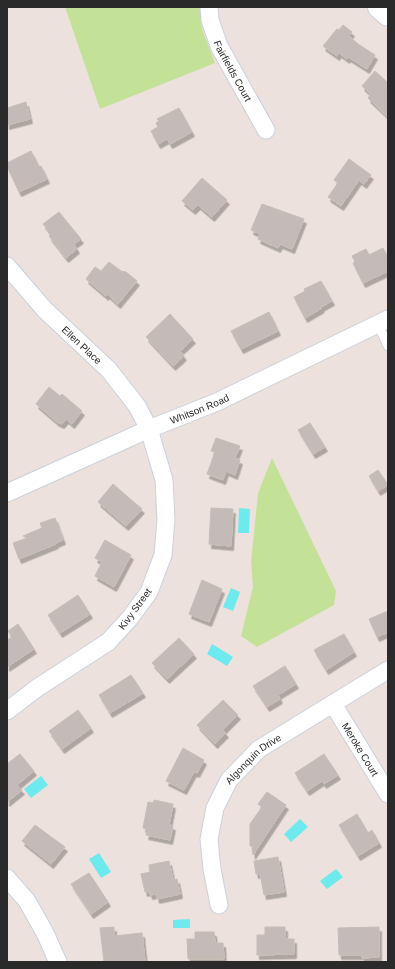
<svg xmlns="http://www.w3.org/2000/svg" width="395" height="969" viewBox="0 0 395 969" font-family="Arial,sans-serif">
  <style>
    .green { fill: #c3e298 }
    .water { fill: #6eeaee }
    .building { fill: #c4bbb8; stroke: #c7bdb5; filter: url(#shadow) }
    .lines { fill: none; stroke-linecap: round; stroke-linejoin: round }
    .lane-casing { stroke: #cad1dc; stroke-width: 11 }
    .street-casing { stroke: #cad1dc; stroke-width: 19 }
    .secondary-casing { stroke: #cad1dc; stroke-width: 24 }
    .lane { stroke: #fff; stroke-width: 9 }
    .street { stroke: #fff; stroke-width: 17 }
    .secondary { stroke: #fff; stroke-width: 22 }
    .labels { text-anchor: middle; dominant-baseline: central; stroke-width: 3; stroke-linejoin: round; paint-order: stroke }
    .street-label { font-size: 10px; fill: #2a2a2a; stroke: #fff }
  </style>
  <defs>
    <filter id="shadow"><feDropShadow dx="2.5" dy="4.5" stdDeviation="0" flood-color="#0004"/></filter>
  </defs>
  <rect width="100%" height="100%" fill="#ece1dc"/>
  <!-- green -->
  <path class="green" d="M65 7H200L202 29 215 63 100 109Z
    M272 458 336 591 334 605 257 647 241 636 253 587 251 562 258 493Z"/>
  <!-- water -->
  <path class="water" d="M239 508 250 509 249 533H238Z
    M231 588 240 592 233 611 223 607Z
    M212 644 233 657 227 666 207 654Z
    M41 776 48 785 31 798 24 789Z
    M300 819 308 827 291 842 284 834Z
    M99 853 111 872 101 878 89 859Z
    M336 869 343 877 327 889 320 881Z
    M190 919V928H173V920Z"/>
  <!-- building -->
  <path class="building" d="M343 25 352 32 349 36 358 44 375 55 367 69 348 57 347 59 339 53 337 56 323 46 337 29 339 30Z
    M375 71 388 83V117L368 98 371 94 362 86Z
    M26 102 30 119 7 125V108Z
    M179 108 192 132 170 144 167 139 158 144 151 131 158 127 156 123 159 121 157 119Z
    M31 151 39 167 41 166 47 179 19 192 7 166V163Z
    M349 159 371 175 364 184 359 180 341 206 328 197 338 183 334 180Z
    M202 178 227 200 212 217 198 205 193 210 182 201Z
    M262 204 304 219 292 249 280 244 278 248 258 239 260 234 251 230Z
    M59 212 81 239 74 244 77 249 66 258 49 236 51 234 43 224Z
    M383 248 388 258V271L363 283 353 263 355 262 352 256 366 249 369 255Z
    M109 262 121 271 126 272 137 281 118 304 107 294 106 296 86 279 95 267 101 271Z
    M321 281 332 301 321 307 322 308 305 318 294 297 305 291 304 289Z
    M269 312 278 331 241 349 231 331Z
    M170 314 193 339 180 351 184 356 173 366 146 337Z
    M49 387 60 396 62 394 82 411 72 424 66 419 62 424 57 422 36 404Z
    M310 423 325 447 313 454 298 430Z
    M216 438 240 446 235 458 240 460 235 475 226 471 223 480 207 474 215 452 211 451Z
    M378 470 388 485 378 491 369 476Z
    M113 484 142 509 126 526 98 502Z
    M211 508 233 509 231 546 209 544Z
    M55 518 63 540 56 543V544L19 559 13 543 27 538 23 536 42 528 40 523Z
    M105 540 131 555 114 587 95 576 102 562 95 558Z
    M202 580 222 589 209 622 189 614Z
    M78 595 90 614 60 633 48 615Z
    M388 611V632L377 637 369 619Z
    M18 624 34 649 7 667V640L12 637 8 631Z
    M344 634 354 652 326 670 314 650Z
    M179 638 194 654 167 679 152 663Z
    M285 666 296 684 278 695 280 699 267 707 253 686Z
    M131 675 143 693 110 713 99 695Z
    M223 700 238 715 223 730 226 733 215 744 197 725Z
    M78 710 91 728 62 749 49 731Z
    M183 748 204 760 197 773 194 772 184 790 166 781Z
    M20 754 34 771 17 785 22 790 7 802V764Z
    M324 754 338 775 324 784 322 781 307 791 295 773Z
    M267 792 286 805 253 855 252 846H250V824L262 807 258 804Z
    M154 800 173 804 169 825 173 826 170 840 146 835 148 829 143 828 148 802 153 803Z
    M357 814 368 833 372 830 379 843 358 856 339 825Z
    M35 825 65 847 51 864 22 841Z
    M278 857 284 892 264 895 260 873 256 874 254 861Z
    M169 861 173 880 177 879 180 894 157 899 156 894 150 895 149 891 145 892 141 874 150 872 149 865Z
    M89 873 108 902 91 914 71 884Z
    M114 927V936L142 933 145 962H104L100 928Z
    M265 927H285V939H294V954L257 955V935H265Z
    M379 927V957L362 958V955H339L338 928Z
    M195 932H214L215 943H223L224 959H188L187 939H195Z"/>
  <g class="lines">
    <!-- lane casing -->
    <g class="lane-casing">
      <path id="lane" d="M378 324 388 346"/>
    </g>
    <!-- street casing -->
    <g class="street-casing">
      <g id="street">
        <path id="s1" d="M209 7 210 20 219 46 266 130"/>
        <path id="s2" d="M7 266 45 310 109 370 137 406 149 429 164 480 166 520 163 555 149 592 130 618 108 642 37 688 7 711"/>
        <path id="s3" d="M7 493 149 429 217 402 388 319"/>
        <path id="s4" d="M333 704 388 794"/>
        <path d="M7 878 27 901 45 933 58 962"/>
        <path id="s5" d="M219 905 212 869 209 839 215 808 229 780 259 749 373 679 388 670"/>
      </g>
    </g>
    <!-- secondary casing -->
    <g class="secondary-casing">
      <path id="secondary" d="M379 7 388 15"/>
    </g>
    <!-- lane -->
    <use href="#lane" class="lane"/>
    <!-- street -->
    <use href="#street" class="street"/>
    <!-- secondary -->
    <use href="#secondary" class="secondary"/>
  </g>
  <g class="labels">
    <!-- street labels -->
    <g class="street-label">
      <text stroke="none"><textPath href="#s1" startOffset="69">Fairfields Court</textPath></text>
      <text stroke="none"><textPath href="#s2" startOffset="109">Ellen Place</textPath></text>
      <text stroke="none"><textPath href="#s3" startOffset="210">Whitson Road</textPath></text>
      <text transform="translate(135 609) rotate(-54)">Kivy Street</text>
      <text stroke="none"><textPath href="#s4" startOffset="53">Meroke Court</textPath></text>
      <text stroke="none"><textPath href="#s5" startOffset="162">Algonquin Drive</textPath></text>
    </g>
  </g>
  <!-- border -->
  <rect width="395" height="969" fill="none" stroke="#2a2a2a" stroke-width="16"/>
</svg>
